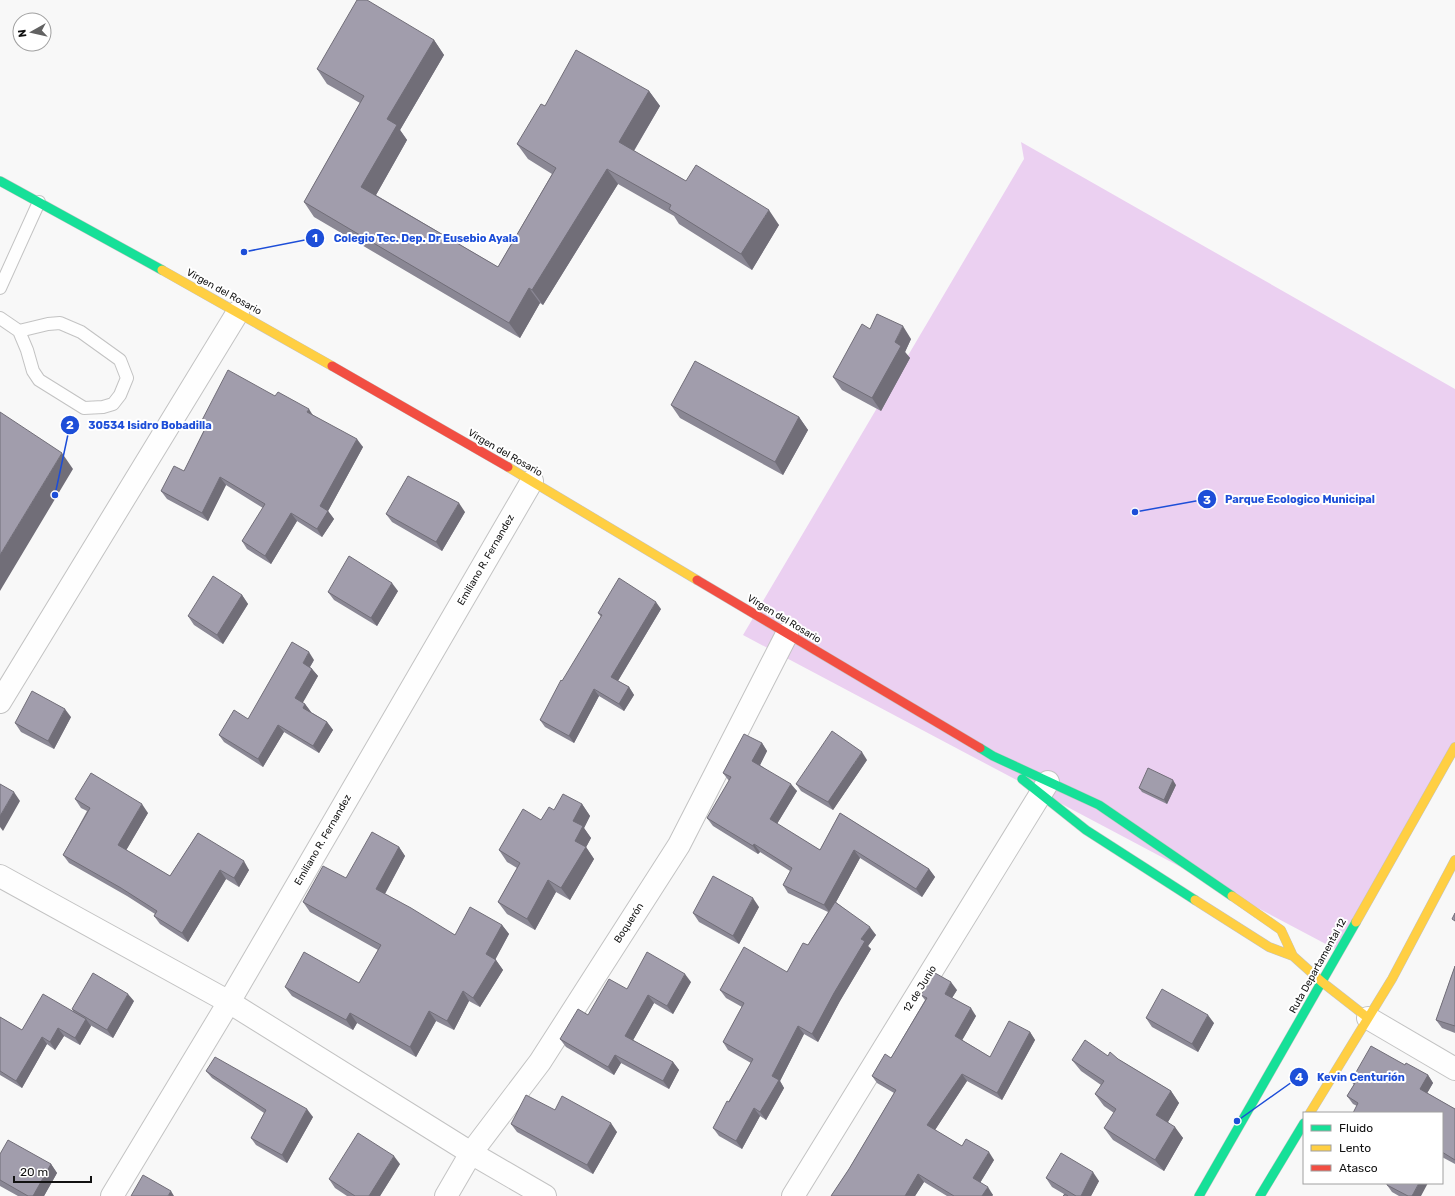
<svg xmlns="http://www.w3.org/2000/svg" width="1455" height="1196" viewBox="0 0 1455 1196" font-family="Rubik,sans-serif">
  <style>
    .green { fill: #ebd0f1 }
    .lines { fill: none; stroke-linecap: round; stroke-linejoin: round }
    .lane-casing { stroke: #c3c3c3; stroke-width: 14 }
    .street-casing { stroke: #c3c3c3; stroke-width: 24 }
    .fast-casing { stroke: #c3c3c3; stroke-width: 10 }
    .slow-casing { stroke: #c3c3c3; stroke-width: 10 }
    .jam-casing { stroke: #c3c3c3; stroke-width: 10 }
    .lane { stroke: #fefefe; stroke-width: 12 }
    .street { stroke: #fefefe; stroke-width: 22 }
    .fast { stroke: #16e098; stroke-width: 9 }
    .slow { stroke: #ffcf43; stroke-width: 9 }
    .jam { stroke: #f24e42; stroke-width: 9 }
    .wall { fill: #8a8794 }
    .shaded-wall { fill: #716e78 }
    .building { fill: #a19dac; stroke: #716e78 }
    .labels { text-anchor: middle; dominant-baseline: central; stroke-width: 4; stroke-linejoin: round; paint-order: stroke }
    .street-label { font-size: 10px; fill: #121212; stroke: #fff }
    .leader { fill: none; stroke: #1d4ed8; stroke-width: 1.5 }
    .callout-dot { fill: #1d4ed8; stroke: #fff; stroke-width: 1.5 }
    .mark-label { font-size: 12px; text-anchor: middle; font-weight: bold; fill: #fff }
    .callout-label { font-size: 11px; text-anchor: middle; font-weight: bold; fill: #1d4ed8; stroke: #fff; stroke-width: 4; stroke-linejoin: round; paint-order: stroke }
  </style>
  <rect width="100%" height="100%" fill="#f8f8f8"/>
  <!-- green -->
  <path class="green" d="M1021 142 1455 389V747L1339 951 743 635 1024 159Z"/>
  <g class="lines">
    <!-- lane casing -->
    <g class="lane-casing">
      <path id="lane" d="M0 288 39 202
        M0 318 19 331 27 350 33 371 39 380 84 408 103 407 113 404 120 395 127 378 120 360 81 332 60 323 48 324 19 331"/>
    </g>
    <!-- street casing -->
    <g class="street-casing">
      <path id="street" d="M0 702 238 312
        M0 876 229 1002 471 1153 545 1196
        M1368 1018 1455 1069
        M112 1196 229 1002 532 481
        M446 1196 471 1153 540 1062 679 845 787 634
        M793 1196 1048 782"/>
    </g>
    <!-- fast casing -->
    <g class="fast-casing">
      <path id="fast" d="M0 181 162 270
        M980 748 993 756 1099 805 1232 896
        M1022 779 1086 830 1195 900
        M1199 1196 1356 922
        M1260 1196 1304 1123"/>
    </g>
    <!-- slow casing -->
    <g class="slow-casing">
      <path id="slow" d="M162 270 332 366
        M508 467 697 580
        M1232 896 1281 930 1293 956
        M1195 900 1269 947 1293 956 1322 982 1368 1018
        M1356 922 1455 747
        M1310 1113 1392 979 1455 860"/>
    </g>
    <!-- jam casing -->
    <g class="jam-casing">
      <path id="jam" d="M332 366 508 467
        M697 580 980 748"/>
    </g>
    <!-- lane -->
    <use href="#lane" class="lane"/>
    <!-- street -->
    <use href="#street" class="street"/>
    <!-- fast -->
    <use href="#fast" class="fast"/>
    <!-- slow -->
    <use href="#slow" class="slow"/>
    <!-- jam -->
    <use href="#jam" class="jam"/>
  </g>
  <!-- wall -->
  <path class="wall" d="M434 40 444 55 400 130 407 140 376 195 498 267 552 174 528 159 517 144 545 106 649 91 660 106 634 151 686 181 779 225 752 270 679 224 674 216 618 184 543 305 540 303 520 338 314 217 304 202 360 103 327 84 317 69Z
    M870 329 911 339 905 352 910 358 881 411 842 390 833 377Z
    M275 396 313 415 363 447 328 511 334 519 322 537 297 521 271 564 247 549 242 541 263 508 226 485 208 521 167 499 161 491 184 471 204 430 200 424Z
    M671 405 799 417 808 430 783 475 680 418Z
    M465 512 442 551 392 522 386 514Z
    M398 591 377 626 334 600 328 592Z
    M242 595 248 604 223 644 194 625 188 616Z
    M661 609 618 681 629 687 634 695 624 711 599 696 574 743 545 727 540 720 601 617 598 613Z
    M314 660 310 667 312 669 318 676 302 703 305 704 311 712 327 722 333 730 319 753 284 732 263 767 224 742 219 735 248 719Z
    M71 717 54 749 21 732 15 723Z
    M762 743 767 751 760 765 797 791 777 824 820 850 840 813 929 869 935 877 922 897 860 858 836 902 876 935 868 946 871 949 840 1001 818 1042 804 1034 780 1081 784 1088 766 1120 760 1116 742 1149 719 1136 713 1128 751 1063 728 1050 723 1042 742 1007 726 998 720 990 787 972 808 945 828 912 788 893 783 885 790 871 760 852 758 854 713 826 707 818 729 781 723 773Z
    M867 760 833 810 801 791 796 784Z
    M1176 785 1167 804 1142 792 1139 788Z
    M75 799 148 813 126 850 170 876 198 833 249 870 239 887 226 879 188 942 160 924 154 916 155 914 127 896 69 863 63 855 87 811 81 808Z
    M582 804 590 816 584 828 591 838 586 847 594 859 570 900 556 892 535 930 507 914 498 902 517 868 507 862 499 850 541 820 554 810Z
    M399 847 405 856 385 894 455 935 502 925 509 934 495 959 503 970 480 1007 469 1001 454 1030 436 1021 416 1057 357 1023 353 1030 292 996 285 987 359 983 378 950 310 912 303 902 346 878Z
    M759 907 739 944 699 922 693 913Z
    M1455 966V1033L1442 1028 1436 1020Z
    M691 982 673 1014 654 1003 633 1040 673 1062 679 1070 669 1089 621 1063 614 1075 566 1047 560 1039 627 989Z
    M957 990 952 998 976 1016 962 1040 990 1057 1030 1032 1035 1040 1002 1100 967 1081 935 1130 962 1146 994 1160 980 1183 993 1195 992 1196H947L924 1182 915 1196H831L849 1169 894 1093 877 1083 872 1076 891 1058 925 1000 921 995Z
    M134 1001 113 1038 90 1025 91 1026 80 1045 64 1036 55 1050 47 1044 22 1088 0 1075V1017L22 1030 73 1011 72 1009Z
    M1146 1018 1214 1023 1198 1052 1152 1027Z
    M1108 1056 1118 1059 1171 1091 1179 1103 1168 1122 1183 1138 1164 1171 1113 1140 1104 1128 1114 1113 1104 1106 1095 1094 1101 1085 1081 1071 1072 1060Z
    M1405 1065 1428 1075 1433 1083 1427 1093 1455 1109V1164L1442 1157V1113L1357 1106 1353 1104 1347 1096 1354 1085 1351 1081Z
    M206 1071 313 1117 287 1163 256 1145 251 1138 264 1113 212 1078Z
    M555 1110 617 1132 593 1174 517 1132 511 1124Z
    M0 1154 51 1164 57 1173 44 1196H18L0 1186Z
    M400 1164 380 1196H347L335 1188 329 1179Z
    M1046 1178 1099 1181 1091 1196H1063L1064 1194 1052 1187Z
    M1387 1185 1421 1196H1399L1392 1192Z"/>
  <!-- shaded-wall -->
  <path class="shaded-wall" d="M434 40 444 55 400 130 407 140 372 202 361 187 387 119Z
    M649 91 660 106 630 157 619 142Z
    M607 169 618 184 543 305 532 290Z
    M769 210 779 225 752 270 741 254Z
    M529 288 540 303 520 338 509 323Z
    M903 326 911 339 905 352 910 358 881 411 872 398 895 342Z
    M309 409 314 417 307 412Z
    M799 417 808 430 783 475 775 462Z
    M357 439 363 447 328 511 334 519 322 537 317 529 320 506Z
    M62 453 73 469 0 591V555Z
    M220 477 226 485 208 521 202 513Z
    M459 503 465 512 442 551 436 542Z
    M291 513 297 521 271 564 265 556Z
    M392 583 398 591 377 626 371 618Z
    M242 595 248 604 223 644 217 635Z
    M656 602 661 609 616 684 611 677Z
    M309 652 314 660 308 670 303 663Z
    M312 669 318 676 301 706 295 698Z
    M629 687 634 695 624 711 619 704Z
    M594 689 599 696 574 743 569 736Z
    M305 704 311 712 309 716 303 708Z
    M65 709 71 717 54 749 48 741Z
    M327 722 333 730 319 753 313 746Z
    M278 725 284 732 263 767 258 759Z
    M762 743 767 751 758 769 752 761Z
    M862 752 867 760 833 810 828 802Z
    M1173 780 1176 785 1167 804 1164 800Z
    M791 784 797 791 775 827 770 819Z
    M14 792 20 801 3 831 0 827V816Z
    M142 804 148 813 124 854 118 845Z
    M582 804 590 816 584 828 591 838 584 851 586 847 594 859 570 900 561 888 573 821Z
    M754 844 760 852 758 854 753 846Z
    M399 847 405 856 382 899 376 889Z
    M854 850 860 858 830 913 824 905Z
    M244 861 249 870 239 887 234 878Z
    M929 869 935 877 922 897 916 889Z
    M220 870 226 879 188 942 182 933Z
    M548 880 556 892 535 930 527 919Z
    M753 898 759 907 739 944 733 936Z
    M502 925 509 934 493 964 486 954Z
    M870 927 876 935 868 946 871 949 840 1001 818 1042 812 1034 861 939Z
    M496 960 503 970 480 1007 473 998Z
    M685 974 691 982 673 1014 667 1006Z
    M951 982 957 990 950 1001 945 994Z
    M463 991 469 1001 454 1030 447 1021Z
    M128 994 134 1001 113 1038 107 1030Z
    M648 995 654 1003 631 1044 625 1036Z
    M971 1008 976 1016 960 1044 955 1036Z
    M429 1011 436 1021 416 1057 410 1047Z
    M350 1013 357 1023 353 1030 346 1020Z
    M1208 1015 1214 1023 1198 1052 1192 1044Z
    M86 1019 91 1026 80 1045 75 1038Z
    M798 1026 804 1034 780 1081 784 1088 766 1120 760 1112 772 1076Z
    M58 1028 64 1036 55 1050 50 1042Z
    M1030 1032 1035 1040 1002 1100 997 1093Z
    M42 1037 47 1044 22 1088 16 1081Z
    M615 1055 621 1063 614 1075 608 1067Z
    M673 1062 679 1070 669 1089 663 1081Z
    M962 1074 967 1081 933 1133 927 1125Z
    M1428 1075 1433 1083 1425 1097 1420 1089Z
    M1171 1091 1179 1103 1165 1127 1156 1115Z
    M754 1108 760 1116 742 1149 736 1141Z
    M307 1109 313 1117 287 1163 282 1155Z
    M611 1123 617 1132 593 1174 587 1165Z
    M1175 1127 1183 1138 1164 1171 1155 1160Z
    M989 1152 994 1160 978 1186 973 1178Z
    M394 1156 400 1164 380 1196H369Z
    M51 1164 57 1173 44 1196H33Z
    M1093 1172 1099 1181 1091 1196H1081Z
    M918 1174 924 1182 915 1196H905Z
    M1419 1183H1428L1421 1196H1412Z
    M988 1187 993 1195 992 1196H982Z
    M171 1191 174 1196H168Z"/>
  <!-- building -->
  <path class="building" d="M357 0H367L434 40 387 119 397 125 361 187 498 267 556 168 517 144 541 104 545 106 576 50 649 91 619 142 686 181 696 165 769 210 741 254 669 209 671 205 607 169 532 290 529 288 509 323 304 202 364 96 317 69Z
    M877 314 903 326 895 342 901 346 872 398 833 377 862 324 870 329Z
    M695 361 799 417 775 462 671 405Z
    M228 370 275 396 278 392 309 409 307 412 357 439 320 506 328 511 317 529 291 513 265 556 242 541 265 504 220 477 202 513 161 491 174 466 184 471 206 427 200 424Z
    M0 412 62 453 0 555Z
    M408 476 459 503 436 542 386 514Z
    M349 556 392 583 371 618 328 592Z
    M213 576 242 595 217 635 188 616Z
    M619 578 656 602 611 677 629 687 619 704 594 689 569 736 540 720 561 680 562 681 602 615 598 613Z
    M292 642 309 652 303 663 312 669 295 698 305 704 303 708 327 722 313 746 278 725 258 759 219 735 234 710 248 719Z
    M32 691 65 709 48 741 15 723Z
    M832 731 862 752 828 802 796 784Z
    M744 734 762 743 752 761 791 784 770 819 820 850 840 813 929 869 916 889 854 850 824 905 783 885 792 868 754 844 753 846 707 818 731 777 723 773Z
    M1148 768 1173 780 1164 800 1139 788Z
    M91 773 142 804 118 845 170 876 198 833 244 861 234 878 220 870 182 933 154 916 157 911 121 888 63 855 90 808 75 799Z
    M0 784 14 792 0 816Z
    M563 794 582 804 573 821 583 826 575 841 586 847 561 888 548 880 527 919 498 902 520 863 499 850 523 809 541 820 549 807 554 810Z
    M372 832 399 847 376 889 411 908 455 935 470 907 502 925 486 954 496 960 473 998 463 991 447 1021 429 1011 410 1047 350 1013 346 1020 285 987 304 952 359 983 381 945 303 902 323 866 346 878Z
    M713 876 753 898 733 936 693 913Z
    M835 902 870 927 861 939 865 941 834 993 812 1034 798 1026 772 1076 779 1080 760 1112 754 1108 736 1141 713 1128 727 1101 729 1102 753 1059 723 1042 744 1003 720 990 744 947 787 972 803 943 808 945Z
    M1455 913V921L1452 919Z
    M647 952 685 974 667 1006 648 995 625 1036 673 1062 663 1081 615 1055 608 1067 560 1039 578 1009 588 1015 609 979 627 989Z
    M1455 966V1026L1436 1020Z
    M93 973 128 994 107 1030 72 1009Z
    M935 973 951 982 945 994 971 1008 955 1036 990 1057 1009 1021 1030 1032 997 1093 962 1074 927 1125 962 1146 966 1139 989 1152 973 1178 988 1187 982 1196H954L918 1174 905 1196H831L849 1169 896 1090 872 1076 885 1054 891 1058 927 998 921 995Z
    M1162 989 1208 1015 1192 1044 1146 1018Z
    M43 994 86 1019 75 1038 58 1028 50 1042 42 1037 16 1081 0 1071V1017L22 1030Z
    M1085 1040 1108 1056 1110 1052 1118 1059 1171 1091 1156 1115 1175 1127 1155 1160 1104 1128 1116 1109 1095 1094 1104 1081 1072 1060Z
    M1371 1046 1405 1065 1406 1063 1428 1075 1420 1089 1455 1109V1160L1442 1152V1113H1353L1358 1103 1347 1096 1355 1083 1351 1081Z
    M215 1057 307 1109 282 1155 251 1138 266 1110 206 1071Z
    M526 1095 555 1110 562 1096 611 1123 587 1165 511 1124Z
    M358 1133 394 1156 369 1196H355L329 1179Z
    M8 1140 51 1164 33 1196H28L0 1180V1154Z
    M1061 1153 1093 1172 1081 1196H1076L1046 1178Z
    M143 1175 171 1191 168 1196H131Z
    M1387 1183H1419L1412 1196H1408L1387 1185Z
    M1065 1194 1068 1196H1063Z"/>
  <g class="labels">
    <!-- street labels -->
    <g class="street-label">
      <text transform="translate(224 292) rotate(29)">Virgen del Rosario</text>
      <text transform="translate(505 453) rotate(30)">Virgen del Rosario</text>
      <text transform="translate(486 560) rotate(-60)">Emiliano R. Fernandez</text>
      <text transform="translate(784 619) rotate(31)">Virgen del Rosario</text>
      <text transform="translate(323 840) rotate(-60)">Emiliano R. Fernandez</text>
      <text transform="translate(629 923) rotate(-57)">Boquerón</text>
      <text transform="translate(1318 966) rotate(-61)">Ruta Departamental 12</text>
      <text transform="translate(920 989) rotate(-58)">12 de Junio</text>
    </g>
  </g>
  <!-- callouts -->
  <path class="leader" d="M244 252L315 238M55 495L70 425M1135 512L1207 499M1237 1121L1299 1077"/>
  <g class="callout-dot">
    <circle cx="244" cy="252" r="4"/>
    <circle cx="55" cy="495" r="4"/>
    <circle cx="1135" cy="512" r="4"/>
    <circle cx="1237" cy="1121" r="4"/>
    <circle cx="315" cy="238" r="10"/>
    <circle cx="70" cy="425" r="10"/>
    <circle cx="1207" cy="499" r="10"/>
    <circle cx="1299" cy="1077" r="10"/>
  </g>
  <g class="mark-label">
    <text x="315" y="242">1</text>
    <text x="70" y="429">2</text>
    <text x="1207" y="504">3</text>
    <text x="1299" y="1081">4</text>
  </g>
  <g class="callout-label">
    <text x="426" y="242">Colegio Tec. Dep. Dr Eusebio Ayala</text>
    <text x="150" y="429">30534 Isidro Bobadilla</text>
    <text x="1300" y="503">Parque Ecologico Municipal</text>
    <text x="1361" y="1081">Kevin Centurión</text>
  </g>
  <!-- legend -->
  <rect x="1303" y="1112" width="140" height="72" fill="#ffffff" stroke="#a0a0a0"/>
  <rect x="1311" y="1125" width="20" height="6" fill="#16e098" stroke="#a0a0a0"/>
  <text x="1339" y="1132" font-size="12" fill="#121212">Fluido</text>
  <rect x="1311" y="1145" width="20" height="6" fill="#ffcf43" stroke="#a0a0a0"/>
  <text x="1339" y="1152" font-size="12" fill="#121212">Lento</text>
  <rect x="1311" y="1165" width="20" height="6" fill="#f24e42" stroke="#a0a0a0"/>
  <text x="1339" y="1172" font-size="12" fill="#121212">Atasco</text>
  <!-- north arrow -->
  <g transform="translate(32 32) rotate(262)"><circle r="19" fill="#ffffff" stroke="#a0a0a0"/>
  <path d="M0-3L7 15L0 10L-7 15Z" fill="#626262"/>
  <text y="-6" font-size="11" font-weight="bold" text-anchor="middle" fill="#121212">N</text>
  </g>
  <!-- scale -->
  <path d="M14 1176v6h77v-6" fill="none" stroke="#121212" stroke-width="2"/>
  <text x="20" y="1176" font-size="12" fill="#121212" stroke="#ffffff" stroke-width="3" paint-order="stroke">20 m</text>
</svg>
